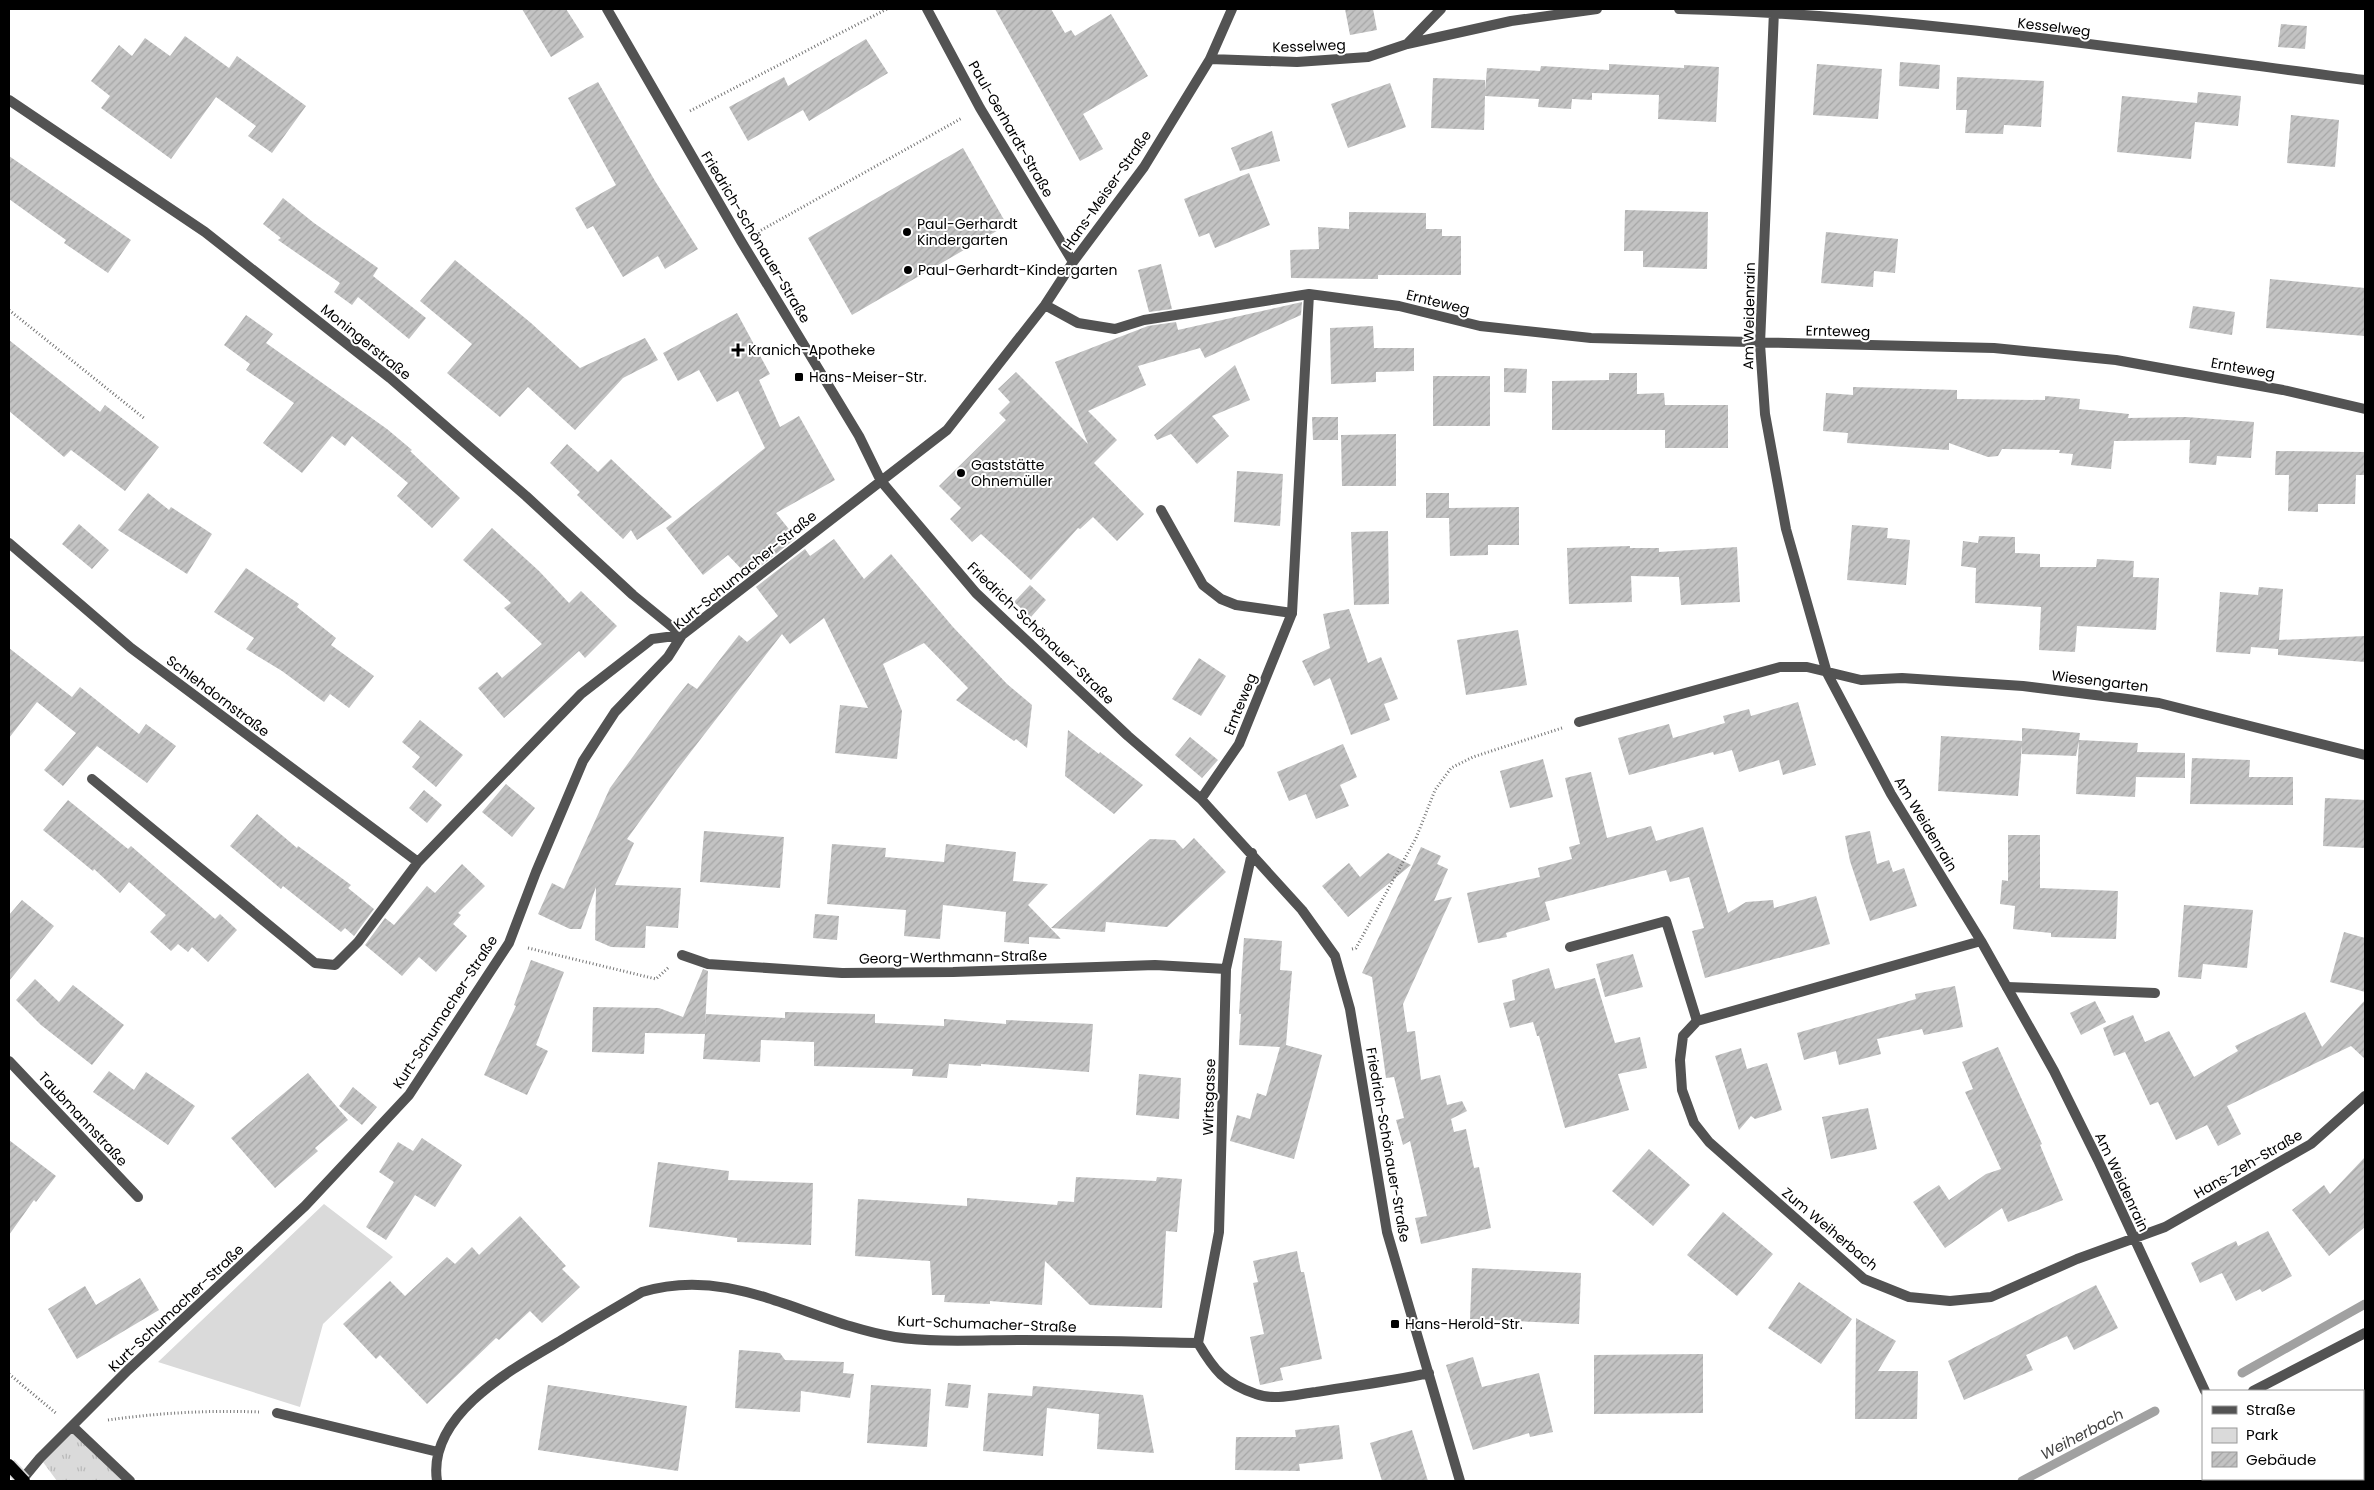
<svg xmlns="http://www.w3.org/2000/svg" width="2374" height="1490" viewBox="0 0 2374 1490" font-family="Poppins,sans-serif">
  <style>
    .grass { fill: url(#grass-tufts) }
    .green { fill: #dadada }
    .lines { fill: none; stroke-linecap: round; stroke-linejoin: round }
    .stream { stroke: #a1a1a1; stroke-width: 9 }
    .building { fill: url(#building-hatch) }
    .path { stroke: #757575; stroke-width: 3; stroke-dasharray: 1 2.5; stroke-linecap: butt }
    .lane { stroke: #535353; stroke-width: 10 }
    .street { stroke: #535353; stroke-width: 10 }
    .primary-bridge-casing { stroke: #dbdbdb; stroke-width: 15; stroke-linecap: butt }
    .primary-bridge { stroke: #000; stroke-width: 12 }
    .poi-dot { fill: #000; stroke: #fff; stroke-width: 2 }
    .labels { text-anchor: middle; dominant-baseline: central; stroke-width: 4; stroke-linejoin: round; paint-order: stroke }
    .street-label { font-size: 14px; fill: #000; stroke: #fff }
    .poi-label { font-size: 14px; fill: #000; stroke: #fff; text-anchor: start }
    .water-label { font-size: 15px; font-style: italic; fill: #424242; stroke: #fff }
  </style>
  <defs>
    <pattern id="grass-tufts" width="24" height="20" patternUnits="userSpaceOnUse" patternTransform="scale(1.25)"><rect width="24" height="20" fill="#dadada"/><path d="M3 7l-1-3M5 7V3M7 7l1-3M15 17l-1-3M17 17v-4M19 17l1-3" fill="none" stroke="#b9b9b9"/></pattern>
    <pattern id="building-hatch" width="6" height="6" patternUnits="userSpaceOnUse" patternTransform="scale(1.25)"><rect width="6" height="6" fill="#c3c3c3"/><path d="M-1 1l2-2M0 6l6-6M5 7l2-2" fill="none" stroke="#a6a6a6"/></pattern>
  </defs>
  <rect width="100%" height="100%" fill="#fff"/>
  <!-- grass -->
  <path class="grass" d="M72 1426 130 1481H57L40 1458Z"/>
  <!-- green -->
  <path class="green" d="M324 1204 393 1257 323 1324 300 1407 158 1362Z"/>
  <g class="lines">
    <!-- stream -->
    <path class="stream" d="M2242 1373 2365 1304
      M2022 1481 2155 1411"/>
  </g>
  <!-- building -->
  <path class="building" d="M522 9H566L584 37 551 57Z
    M995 9H1051L1065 33 1071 30 1075 36 1111 14 1148 76 1083 114 1103 149 1080 161Z
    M1345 9H1373L1377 30 1350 35Z
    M2281 24 2307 26 2305 49 2278 47Z
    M185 36 229 68 237 56 306 106 272 153 248 136 256 126 216 97 171 159 101 108 110 96 91 81 119 45 132 56 145 38 170 56Z
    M866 39 888 73 809 121 803 110 748 141 729 107 784 77 788 86Z
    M1900 62 1940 65 1939 89 1899 86Z
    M1609 64 1684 68V65L1719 67 1716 122 1658 119 1659 95 1592 93V100L1572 99 1571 109 1538 107 1539 99 1485 96 1484 130 1431 128 1433 78 1485 80V91L1487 68 1540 71 1541 66 1609 70Z
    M1817 64 1882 69 1878 119 1813 115Z
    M1957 77 2044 81 2041 127 2004 125 2003 134 1965 133 1967 110H1956Z
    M598 82 655 181 698 249 665 269 658 256 623 277 593 226 587 229 575 208 616 185 568 98Z
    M1390 83 1406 127 1348 148 1331 104Z
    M2198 92 2241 96 2238 126 2195 122Z
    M2122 96 2197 103 2191 159 2117 152Z
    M2291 115 2339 120 2335 167 2287 163Z
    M1272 131 1280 161 1240 171 1231 148Z
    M963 148 1007 225 852 315 808 238Z
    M9 156 131 240 108 273 64 243 66 240 9 199Z
    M1249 173 1270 225 1215 248 1209 233 1199 237 1184 199Z
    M283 198 314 223 378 268 373 276 426 318 409 339 358 297 352 305 334 292 340 283 278 240 281 238 263 224Z
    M1625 210 1708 212 1707 269 1643 267V251H1624Z
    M1349 212 1426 213V229H1442V236H1461V275H1378V279L1291 278 1290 250 1319 249 1318 227 1349 229Z
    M1826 232 1898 239 1895 273 1874 271 1873 287 1821 283Z
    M455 260 531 323 580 368 645 338 658 360 623 378 575 430 528 387 500 417 447 373 472 344 420 301Z
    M1161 264 1172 309 1149 312 1138 270Z
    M2270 279 2365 288V336L2266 328Z
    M1302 302 1301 315 1205 358 1200 348 1138 366 1146 385 1088 411 1117 440 1094 463 1144 514 1117 541 1093 517 1080 529 1078 528 1031 580 981 534 972 542 950 519 961 508 939 486 1006 420 999 413 1010 402 998 389 1016 372 1088 444 1055 362 1148 326 1176 322 1178 330Z
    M2193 306 2235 312 2232 335 2189 328Z
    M737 313 770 374 759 380 780 427 799 416 835 480 776 513 796 538 748 576 728 555 703 575 666 528 765 448 738 391 717 402 699 370 678 381 663 353Z
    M246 315 273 334 266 343 387 429 412 450 410 451 460 498 432 528 397 496 408 483 352 436 345 446 332 436 302 473 263 443 294 403 246 370 250 364 224 345Z
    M1373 326 1374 348H1414V371L1376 372V382L1331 384 1330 328Z
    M9 340 100 412 105 405 159 447 125 491 71 450 64 457 9 411Z
    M1235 365 1250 400 1212 416 1229 436 1197 464 1171 434 1157 440 1154 435Z
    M1504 368 1527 369 1526 393 1504 392Z
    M1609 373H1637V394L1664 393 1665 405H1728V448H1665V430H1552V381L1609 380Z
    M1433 376H1490V426H1433Z
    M1853 387 1957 390V399L2045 400V396L2080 399 2079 409 2129 414 2128 418 2186 417 2254 422 2251 458 2217 456 2216 465 2189 463 2190 440 2114 441 2111 469 2071 465 2073 454 2059 453 2060 450 2002 449 1998 456 1988 457 1949 443V450L1847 443 1848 433 1823 431 1826 393 1853 395Z
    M1312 417H1338V440H1313Z
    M1396 434V486H1342L1341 435Z
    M567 444 598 472 611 459 672 517 637 540 631 530 623 539 577 495 580 492 550 463Z
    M2276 451 2365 452V475H2356L2355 504H2318V512L2288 511 2289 475H2275Z
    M1237 471 1283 474 1280 526 1234 522Z
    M148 493 169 510 171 507 212 534 187 574 118 530Z
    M1426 493H1449V508L1519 507V545H1488V555L1450 556 1449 518H1426Z
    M79 524 109 550 92 569 62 544Z
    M1852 525 1888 528 1887 538 1910 540 1906 585 1847 580Z
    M492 528 539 571 569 603 581 591 617 626 585 658 579 651 504 718 478 688 497 672 502 678 542 644 504 608 511 603 463 560Z
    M1388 531 1389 604 1354 605 1351 532Z
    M1979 536 2015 537V553L2040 554V567H2096L2097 559 2134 561 2133 577 2159 578 2156 630 2077 626 2075 652 2039 650 2041 607 1975 603 1976 568 1961 566 1963 541 1978 543Z
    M834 539 864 579 891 554 953 627 1007 684 1032 705 1027 748 1016 739 1014 741 956 700 968 688 924 643 883 664 902 711 897 759 835 753 840 705 868 708 824 618 790 644 782 634 676 771 627 839 634 843 615 885 681 888 678 928 646 926 645 948 611 947 595 940 596 887 581 929H570L538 914 552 883 564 889 610 788 675 699 688 683 697 689 739 635 747 642 778 616 756 587 805 549 810 556Z
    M1630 546V548H1659V552L1737 547 1740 602 1681 605 1679 577 1631 576 1632 602 1569 604 1567 548Z
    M246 568 299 604 297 607 336 638 331 645 374 676 349 708 330 694 324 702 282 671 246 649 254 638 214 612Z
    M1030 585 1046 600 1031 617 1014 602Z
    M2259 587 2283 589 2279 640 2365 636V662L2278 655V649L2251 647 2250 654 2216 652 2220 592 2258 595Z
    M1349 609 1368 663 1381 657 1398 699 1384 704 1390 720 1351 735 1330 678 1314 686 1302 661 1330 648 1323 614Z
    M1518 630 1527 685 1466 695 1457 640Z
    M9 648 72 697 80 687 139 734 146 724 176 746 147 783 97 746 63 786 44 770 76 733 37 702 9 738Z
    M1199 658 1226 676 1201 716 1172 699Z
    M1798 702 1816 765 1783 775 1779 760 1739 772 1732 750 1714 755 1713 752 1629 775 1618 738 1669 724 1673 738 1725 723 1723 716 1749 709 1751 716Z
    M420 720 463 755 436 787 412 767 420 757 402 742Z
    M2022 728 2080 733 2079 740 2138 743 2137 752 2185 753V778L2136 777 2135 797 2076 794 2079 741 2076 756 2022 754V745L2018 796 1938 791 1941 736 2022 741Z
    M1068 730 1099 754 1100 752 1143 785 1114 814 1065 776Z
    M1190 737 1218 760 1202 778 1175 755Z
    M1343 744 1357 777 1340 785 1349 806 1316 819 1306 794 1289 801 1277 772Z
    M2192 758 2250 760 2249 777H2293V805L2190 804Z
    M1543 759 1553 797 1510 808 1500 771Z
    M1591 772 1607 838 1651 826 1656 841 1703 827 1728 913 1746 902 1773 900 1774 908 1816 896 1830 944 1705 978 1692 931 1704 928 1689 877 1670 882 1666 870 1545 902 1550 920 1506 933 1507 937 1478 943 1467 893 1540 877 1538 868 1572 859 1569 847 1580 844 1565 778Z
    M506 784 535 808 512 837 482 812Z
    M424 790 442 805 427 823 409 808Z
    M2325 798 2365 800V848L2323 846Z
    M68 800 128 849 131 846 215 919 220 914 237 930 208 962 192 947 188 952 178 944 171 951 150 932 166 915 129 882 120 893 94 869 93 871 43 830Z
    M257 814 297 848 298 846 351 885 348 888 374 909 354 936 345 928 341 932 283 886 281 889 230 846Z
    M704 831 784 837 780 888 700 882Z
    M1870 831 1877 864 1889 860 1893 872 1904 868 1917 906 1870 921 1850 861 1845 836Z
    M2008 835H2040V888L2118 891 2116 939 2051 937V933L2013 929 2015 906 2000 904 2002 880 2008 881Z
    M1194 838 1226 872 1167 927 1106 922 1105 932 1051 928 1150 839 1175 840 1183 849Z
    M832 844 886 848 885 857 944 862 946 844 1016 852 1013 881 1048 884 1028 905 1061 939 1029 937V944L1004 942 1006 912 943 905 940 939 904 936 906 910 827 904Z
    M1421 847 1441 856 1437 864 1448 869 1434 901 1452 897 1403 1004 1407 1032 1415 1031 1421 1080 1440 1075 1447 1105 1462 1101 1467 1111 1451 1119 1454 1132 1466 1129 1474 1168 1479 1167 1491 1228 1421 1244 1415 1218 1427 1216 1410 1141 1403 1145 1396 1120 1404 1118 1394 1077 1386 1078 1372 977 1362 973Z
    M1388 853 1411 865 1348 917 1322 886 1349 863 1360 877Z
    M462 864 485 886 458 913 461 915 453 924 467 936 436 972 419 957 402 976 365 945 385 918 394 925 427 886 435 893Z
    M22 900 54 926 9 981V915Z
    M2184 905 2253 910 2247 968 2203 964 2201 979 2178 977Z
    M815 914 839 916 837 940 813 938Z
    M2344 932 2365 938V992L2330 982Z
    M1244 938 1282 941 1280 970 1292 971 1286 1045 1322 1055 1294 1159 1230 1141 1237 1115 1250 1119 1257 1093 1266 1096 1280 1047 1239 1045 1241 1014H1239Z
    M1633 954 1643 987 1605 997 1596 964Z
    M531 960 564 972 536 1045 548 1051 527 1095 484 1075 516 1006 514 1005Z
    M1549 968 1555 989 1595 978 1615 1043 1640 1037 1647 1068 1618 1074 1629 1110 1565 1128 1539 1036H1537L1533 1022 1510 1028 1503 1003 1515 1000 1512 980Z
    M703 969 708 971 705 1026 706 1014 785 1018V1012L875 1014V1023L944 1026V1019L1006 1024V1020L1093 1024 1089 1072 981 1064V1066L949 1064 947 1078 912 1076 913 1069 814 1066V1042L761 1040 760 1062 703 1059 705 1034 645 1033 644 1054 592 1052 593 1007 659 1008 683 1017Z
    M35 979 59 1002 73 985 124 1025 92 1065 41 1025 16 1000Z
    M1955 986 1963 1027 1924 1035 1922 1029 1877 1039 1881 1054 1839 1065 1836 1051 1804 1060 1797 1033 1916 999 1915 994Z
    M2365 1000V1059L2351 1046 2227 1106 2241 1134 2218 1146 2207 1125 2176 1140 2158 1102 2150 1105 2125 1052 2114 1056 2103 1028 2133 1015 2145 1042 2169 1031 2194 1077 2238 1051 2235 1046 2305 1012 2322 1047Z
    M2095 1001 2106 1022 2081 1035 2070 1013Z
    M1998 1047 2042 1144 2040 1145 2063 1200 2008 1222 2002 1208 1945 1248 1913 1202 1939 1185 1949 1200 1986 1174 2001 1169 1965 1092 1973 1089 1962 1062Z
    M1741 1048 1747 1069 1767 1063 1782 1110 1755 1119 1751 1116 1739 1130 1715 1056Z
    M109 1071 134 1090 146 1072 195 1106 168 1145 93 1092Z
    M308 1073 348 1120 315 1148 318 1151 275 1188 231 1138Z
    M1139 1074 1181 1078 1179 1119 1136 1115Z
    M353 1087 377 1107 362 1125 339 1106Z
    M1868 1108 1877 1149 1831 1159 1822 1117Z
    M422 1138 462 1165 435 1207 415 1195 386 1240 366 1227 394 1182 379 1172 398 1142 413 1151Z
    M9 1140 56 1176 36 1202 34 1200 9 1235Z
    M1649 1149 1690 1185 1653 1226 1612 1191Z
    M2365 1157V1227L2329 1256 2292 1210 2324 1185 2330 1194Z
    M658 1162 729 1171 728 1180 813 1183 811 1245 737 1242V1238L649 1227Z
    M1076 1177 1156 1181 1157 1177 1182 1179 1177 1232 1166 1231 1162 1308 1090 1305 1045 1261 1042 1305 990 1301V1304L944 1302 945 1295H932L930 1261 855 1256 858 1199 967 1206V1198L1057 1205 1058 1201 1074 1202Z
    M1723 1212 1773 1254 1737 1296 1687 1255Z
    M520 1216 566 1266 562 1269 580 1287 542 1323 530 1311 499 1340 496 1338 427 1404 380 1355 376 1359 343 1324 390 1281 405 1296 447 1257 455 1264 472 1247 479 1255Z
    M2268 1231 2292 1276 2262 1292 2260 1289 2236 1301 2222 1273 2200 1283 2191 1263 2236 1241 2238 1246Z
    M1297 1251 1301 1272H1304L1322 1359 1280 1368 1283 1380 1260 1385 1250 1337 1264 1334 1253 1283 1258 1282 1253 1261Z
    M1472 1268 1581 1273 1579 1324 1470 1319Z
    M140 1278 159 1310 77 1359 48 1309 85 1286 96 1305Z
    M1799 1282 1852 1319 1821 1364 1768 1328Z
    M2096 1285 2118 1328 2074 1350 2067 1336 2026 1355 2033 1370 1964 1400 1948 1361Z
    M1856 1318 1896 1341 1878 1371H1918L1917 1419H1855Z
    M739 1350 780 1353 785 1360 844 1362 843 1373 854 1374 850 1398 801 1391 800 1412 735 1408Z
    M1703 1354V1413L1594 1414V1355Z
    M1473 1357 1482 1387 1539 1373 1553 1432 1530 1437 1529 1433 1473 1450 1446 1365Z
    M948 1383 971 1385 968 1408 945 1406Z
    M548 1385 687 1406 678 1471 538 1450Z
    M871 1385 931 1389 927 1447 867 1443Z
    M1033 1386 1143 1395 1154 1453 1097 1449 1099 1414 1047 1408 1043 1456 983 1451 988 1393 1032 1396Z
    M1339 1425 1343 1459 1299 1464 1300 1471 1235 1470 1236 1437H1296L1295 1430Z
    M1412 1430 1428 1481H1382L1370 1443Z"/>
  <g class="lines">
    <!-- path -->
    <path class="path" d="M690 111 887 9
      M758 232 962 118
      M9 310 145 419
      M528 948 656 979 669 967
      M1352 949 1356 948 1416 838 1435 790 1451 768 1473 757 1562 728
      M9 1374 57 1414
      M108 1420C158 1413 208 1410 259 1412"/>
    <!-- lane -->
    <path class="lane" d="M1161 510 1203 585 1221 599 1236 605 1292 613
      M1570 947 1666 921 1697 1021
      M2007 987 2155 993
      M2253 1391 2365 1333"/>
    <!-- street -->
    <path class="street" d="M607 9 741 241 859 436 881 481 976 593 1128 736 1201 799 1302 910 1335 956 1350 1009 1387 1232 1460 1481
      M927 9 980 108 1073 262
      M1679 9C1909 15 2137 51 2365 80
      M1774 11 1760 344 1765 414 1786 529 1827 673 1891 794 1981 941 2054 1071 2098 1160 2205 1391
      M1408 43 1441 9
      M1210 59 1297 62 1368 57 1407 44 1511 21 1597 9
      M9 100 205 232 390 378 526 496 633 595 682 635
      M1045 305 1078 323 1115 329 1144 320 1309 294
      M9 543 131 648 418 862
      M1579 722 1780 667H1807L1861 680 1902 678 2023 686 2159 703 2365 755
      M92 779 315 963 335 965 358 942 418 862 581 694 652 639 682 635
      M1201 799 1239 744 1292 613 1309 294 1399 306 1480 326 1591 338 1994 348 2116 360 2283 390 2365 409
      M1981 941 1697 1021 1683 1036 1680 1060 1682 1090 1694 1123 1709 1142 1864 1279 1909 1297 1950 1301 1991 1297 2077 1259 2165 1227 2311 1144 2365 1096
      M682 955 708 964 842 973 953 972 1155 965 1226 969
      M9 1061 138 1197
      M1198 1343 1219 1232 1226 969 1252 853
      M277 1413 438 1452
      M2245 1479 2246 1481
      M21 1481 40 1458 72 1426
      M130 1481 72 1426 128 1370 305 1206 409 1095 509 943 536 872 583 761 615 712 668 657 682 635 947 430 1045 305 1073 262 1144 167 1210 59 1232 9
      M437 1481C427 1415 512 1369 560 1341 587 1324 615 1308 642 1292 733 1264 808 1323 895 1337 937 1343 981 1340 1023 1340 1081 1340 1140 1342 1198 1343 1214 1370 1224 1383 1256 1394 1274 1401 1298 1394 1316 1392 1354 1386 1392 1381 1429 1373"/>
    <!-- primary-bridge casing -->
    <g class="primary-bridge-casing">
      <path id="primary-bridge" d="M9 1465 24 1481"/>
    </g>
    <!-- primary-bridge -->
    <use href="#primary-bridge" class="primary-bridge"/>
  </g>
  <!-- markers -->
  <g class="poi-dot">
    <circle cx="907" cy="232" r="5"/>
    <circle cx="908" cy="270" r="5"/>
    <path d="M735.5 342.5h5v5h5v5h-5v5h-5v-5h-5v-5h5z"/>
    <rect x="794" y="372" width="10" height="10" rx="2.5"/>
    <circle cx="961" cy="473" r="5"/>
    <rect x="1390" y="1319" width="10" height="10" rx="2.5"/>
  </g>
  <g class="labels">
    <!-- street labels -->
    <g class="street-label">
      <text transform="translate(2054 27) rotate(7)">Kesselweg</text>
      <text transform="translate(1309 46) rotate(-2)">Kesselweg</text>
      <text transform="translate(1011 129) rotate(60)">Paul-Gerhardt-Straße</text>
      <text transform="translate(1107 190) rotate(-55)">Hans-Meiser-Straße</text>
      <text transform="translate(756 237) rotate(59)">Friedrich-Schönauer-Straße</text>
      <text transform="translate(1438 302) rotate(14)">Ernteweg</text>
      <text transform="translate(1749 316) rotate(-89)">Am Weidenrain</text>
      <text transform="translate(1838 331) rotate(1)">Ernteweg</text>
      <text transform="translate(366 342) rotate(39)">Moningerstraße</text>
      <text transform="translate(2243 368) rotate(10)">Ernteweg</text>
      <text transform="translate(745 570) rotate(-39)">Kurt-Schumacher-Straße</text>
      <text transform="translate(1041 633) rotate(44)">Friedrich-Schönauer-Straße</text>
      <text transform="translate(2100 681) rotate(7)">Wiesengarten</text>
      <text transform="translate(218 696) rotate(37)">Schlehdornstraße</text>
      <text transform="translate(1240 704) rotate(-68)">Ernteweg</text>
      <text transform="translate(1926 824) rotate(59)">Am Weidenrain</text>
      <text transform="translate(953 957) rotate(-1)">Georg-Werthmann-Straße</text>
      <text transform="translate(445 1012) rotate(-57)">Kurt-Schumacher-Straße</text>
      <text transform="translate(1209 1097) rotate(-88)">Wirtsgasse</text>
      <text transform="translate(83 1119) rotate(47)">Taubmannstraße</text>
      <text transform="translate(1388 1145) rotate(80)">Friedrich-Schönauer-Straße</text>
      <text transform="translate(2248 1164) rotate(-30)">Hans-Zeh-Straße</text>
      <text transform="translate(2122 1182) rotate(65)">Am Weidenrain</text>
      <text transform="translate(1830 1229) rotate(40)">Zum Weiherbach</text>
      <text transform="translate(176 1308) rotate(-43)">Kurt-Schumacher-Straße</text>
      <text transform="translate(987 1324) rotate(2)">Kurt-Schumacher-Straße</text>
    </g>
    <!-- poi labels -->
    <g class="poi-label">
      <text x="917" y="224">Paul-Gerhardt<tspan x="917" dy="16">Kindergarten</tspan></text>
      <text x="918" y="270">Paul-Gerhardt-Kindergarten</text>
      <text x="748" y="350">Kranich-Apotheke</text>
      <text x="809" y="377">Hans-Meiser-Str.</text>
      <text x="971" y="465">Gaststätte<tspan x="971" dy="16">Ohnemüller</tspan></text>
      <text x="1405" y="1324">Hans-Herold-Str.</text>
    </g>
    <!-- water labels -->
    <g class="water-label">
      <text transform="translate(2082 1434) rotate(-28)">Weiherbach</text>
    </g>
  </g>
  <!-- border -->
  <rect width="2374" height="1490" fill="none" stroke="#000000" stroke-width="20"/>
  <!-- legend -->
  <rect x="2202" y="1390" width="162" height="90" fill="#ffffff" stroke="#999999"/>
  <rect x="2212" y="1406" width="25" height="8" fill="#535353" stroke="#999999"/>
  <text x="2246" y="1415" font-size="15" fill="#000000">Straße</text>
  <rect x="2212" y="1428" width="25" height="15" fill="#dadada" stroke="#999999"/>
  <text x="2246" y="1440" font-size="15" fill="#000000">Park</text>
  <rect x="2212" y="1452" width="25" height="15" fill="url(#building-hatch)" stroke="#999999"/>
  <text x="2246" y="1465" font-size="15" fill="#000000">Gebäude</text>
</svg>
